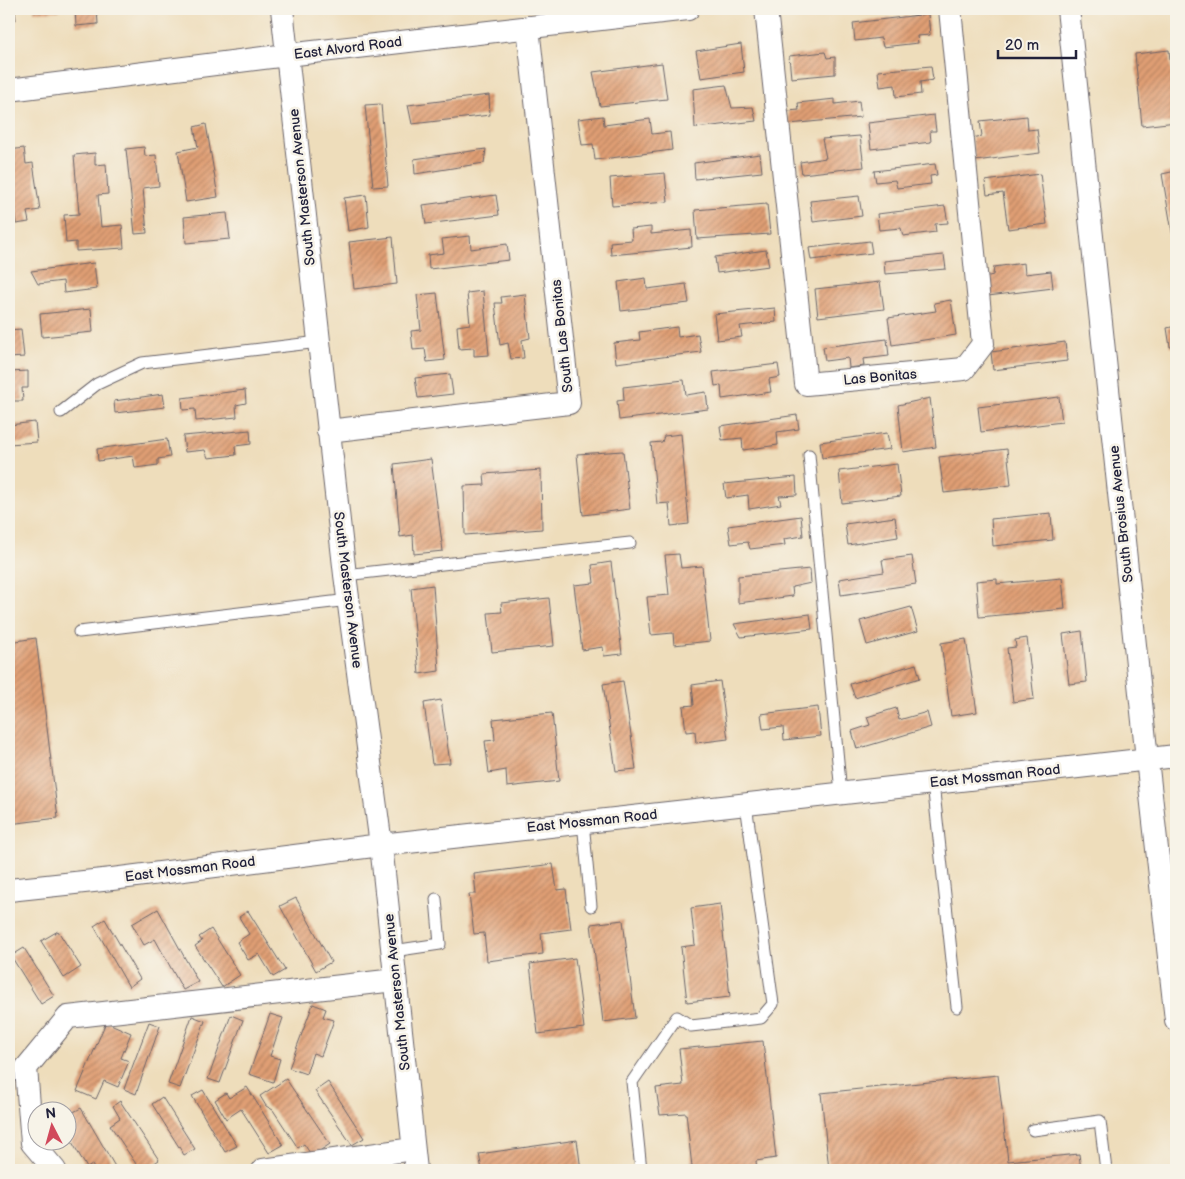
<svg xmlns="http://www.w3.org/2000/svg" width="1185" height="1179" viewBox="0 0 1185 1179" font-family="'Balsamiq Sans',sans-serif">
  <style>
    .building { fill: url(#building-hatch) }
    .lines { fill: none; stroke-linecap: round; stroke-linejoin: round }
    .lane-casing { stroke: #696368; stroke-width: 13 }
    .street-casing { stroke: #696368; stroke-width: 24 }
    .lane { stroke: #fff; stroke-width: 11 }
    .street { stroke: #fff; stroke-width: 22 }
    .labels { text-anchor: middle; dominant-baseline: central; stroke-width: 5; stroke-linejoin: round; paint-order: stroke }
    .street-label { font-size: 14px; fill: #22223b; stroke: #f7f3e8 }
  </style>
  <defs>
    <pattern id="building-hatch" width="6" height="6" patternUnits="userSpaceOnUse" patternTransform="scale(1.25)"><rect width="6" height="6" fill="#e09f74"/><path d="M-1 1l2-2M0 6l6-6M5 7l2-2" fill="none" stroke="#b58160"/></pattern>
  </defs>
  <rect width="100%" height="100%" fill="#f7f3e8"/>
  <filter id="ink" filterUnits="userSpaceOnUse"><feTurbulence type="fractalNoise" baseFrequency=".02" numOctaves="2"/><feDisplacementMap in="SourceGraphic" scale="10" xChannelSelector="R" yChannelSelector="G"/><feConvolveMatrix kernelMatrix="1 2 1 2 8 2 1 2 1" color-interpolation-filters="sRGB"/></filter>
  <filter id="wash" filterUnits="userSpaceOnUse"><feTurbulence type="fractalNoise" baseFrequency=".0096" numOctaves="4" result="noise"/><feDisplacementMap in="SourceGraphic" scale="20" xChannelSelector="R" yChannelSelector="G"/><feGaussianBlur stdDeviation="1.12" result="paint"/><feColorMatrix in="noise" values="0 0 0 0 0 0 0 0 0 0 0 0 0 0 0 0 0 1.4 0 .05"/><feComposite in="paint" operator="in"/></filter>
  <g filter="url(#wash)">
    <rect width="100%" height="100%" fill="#edb"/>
    <g id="blocks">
      <!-- building -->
      <path class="building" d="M9 9H15L16 20H9Z
        M34 9H59V11L34 12Z
        M75 9H97L98 24 76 26Z
        M928 14 930 35 917 36 918 43 883 47 881 38 855 41 853 23Z
        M741 44 744 72 701 78 696 51Z
        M1169 50 1176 122 1142 126 1135 54Z
        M825 52 827 58 835 57V74L791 78 789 56Z
        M662 63 667 99 600 106 593 72Z
        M931 66 933 80 920 82 921 94 896 97 895 85 880 87 878 71Z
        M726 85 732 108 753 107 756 121 695 128 693 89Z
        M489 95 490 115 412 124 408 105Z
        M835 99V104L859 101 861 117 789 124 788 111 799 110 798 103Z
        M381 104 388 186 373 187 365 105Z
        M934 115 936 131H930L931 142 871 149 868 123Z
        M603 116 604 125 650 119 652 134 670 132 672 150 595 160 593 144 582 145 578 119Z
        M1027 116 1028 130 1037 129 1040 153 975 161 972 138 982 136 980 121Z
        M206 124 218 197 186 202 178 151 198 147 194 127Z
        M860 136 864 167 802 174 800 162 826 158 822 139Z
        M144 147 145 156 156 155 159 186 143 188 147 233 135 234 126 149Z
        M24 148 26 164 33 163 40 210 27 212 29 222 16 224 9 176V150Z
        M486 149 484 163 415 174 414 159Z
        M95 153V165L106 164 108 194 98 195 101 227 122 225 124 248 76 251V242L66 243 64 215 79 214 74 155Z
        M760 154 762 172 695 179 694 163Z
        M935 164 937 175 930 176 931 184 897 188 895 180 876 182 874 171Z
        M1176 171V249H1175L1162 174Z
        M665 173 668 202 612 206 610 178Z
        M1040 174 1047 224 1008 229 1003 193 987 195 985 181Z
        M366 195 369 227 348 231 344 198Z
        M496 195 499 215 426 224 423 205Z
        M859 196 862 216 813 222 810 201Z
        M767 204 770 234 697 239 695 210Z
        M945 206 948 223 935 224 936 232 903 236 901 228 879 230 877 214Z
        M227 213 230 239 186 243 184 217Z
        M651 227V234L691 230 692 247 611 255 610 242 632 240 631 229Z
        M470 236 471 249 507 244 509 260 429 269 428 255 444 253 442 239Z
        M393 237 397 284 354 289 349 242Z
        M870 241 872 253 811 260 809 248Z
        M766 250 768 262 769 266 717 273 715 257Z
        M944 255 946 269 885 274 884 261Z
        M94 263 97 289 64 293 63 281 38 284 31 271Z
        M1024 263 1025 274 1051 271 1053 288 988 296 985 277 993 275 994 267Z
        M646 278 647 289 686 284 689 303 621 311 618 282Z
        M880 282 884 309 818 317 815 289Z
        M483 291 489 355 474 356V348L459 349 457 326 470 324 467 293Z
        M437 293 445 360 427 362 425 349 413 350 411 331 421 330 417 295Z
        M525 294 530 338 522 340 524 358 511 359 508 343 500 345 495 303H502L501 297Z
        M951 300 956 335 892 345 888 318 936 311 934 303Z
        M775 308 776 322 740 326 742 337 717 340 714 314Z
        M91 309 93 332 42 337 40 314Z
        M1176 326V346L1170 347 1167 328Z
        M677 327 678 337 698 334 701 352 616 363 614 343 640 340 639 332Z
        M21 329 24 357 9 358V330Z
        M887 339 889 356 863 359 864 366 849 368 848 358 825 361 823 347Z
        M1065 342 1067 361 993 370 991 352Z
        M778 364 780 377 769 379 771 392 722 399 721 385 715 386 713 372Z
        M28 371V388H22L23 401H9V372Z
        M450 374 453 394 418 398 415 378Z
        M684 380 686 395 706 392 708 409 619 420 617 401 624 400 623 387Z
        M245 390 246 403 236 405 237 417 196 421 195 409 183 410 182 398Z
        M163 394 165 407 115 413 114 401Z
        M1059 397 1062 422 981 432 978 407Z
        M930 398 936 447 903 452 898 405Z
        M797 415 799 429 777 432 778 445 743 450 742 438 722 440 720 426Z
        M35 422 37 442 9 444V425Z
        M250 430 251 444 235 446 236 455 208 458 205 450 185 452 183 436Z
        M887 433 890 449 822 458 820 442Z
        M681 434 689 524 671 526 669 503 657 504 651 443 662 442 664 436Z
        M167 439 170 457 158 459V465L135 468 133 456 98 461 97 449Z
        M1007 449 1011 485 944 493 939 457Z
        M623 451 630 509 583 515 577 454Z
        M431 459 443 551 414 554 413 535 400 537 394 464Z
        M897 464 901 496 842 503 839 471Z
        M541 470 542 529 465 535 464 486 485 485 484 474Z
        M796 477 797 495 779 496 781 504 749 509 748 495 726 498 724 484Z
        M1051 513 1053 540 993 546 991 519Z
        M801 516 803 536 784 539 785 545 750 549 748 542 731 544 728 526Z
        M895 517 898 537 848 545 845 524Z
        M679 554 681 568 702 566 710 641 674 645 673 633 651 635 647 597 669 595 665 555Z
        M912 556 916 584 841 595 839 579 884 572 882 560Z
        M611 562 622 654 604 656 603 647 582 650 574 585 594 583 592 565Z
        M810 569 811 583 792 587 793 596 738 603V576Z
        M1062 578 1065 609 979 617 976 581 997 579V584Z
        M433 585 439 671 419 674 411 588Z
        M549 598 554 646 492 652 488 613 502 612 501 603Z
        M911 607 918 631 867 645 860 621Z
        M810 614 812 629 741 637 734 624Z
        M1082 631 1087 682 1069 684 1063 634Z
        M36 638 58 818 9 824V642Z
        M1027 638 1034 699 1013 702 1007 648 1016 647 1015 640Z
        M966 639 977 712 951 716 941 643Z
        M916 664 920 678 855 698 850 684Z
        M623 681 636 769 616 771 603 684Z
        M720 681 728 739 696 743 695 731 686 732 683 706 694 705 692 685Z
        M441 700 450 763 432 764 424 703Z
        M818 707 821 736 784 740 783 727 763 729 761 714Z
        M896 708 899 720 927 712 931 727 857 749 852 731 870 725 867 717Z
        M552 713 559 781 507 787 506 770 489 773 485 741 495 740 493 719Z
        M553 864 557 890 566 889 571 929 541 933 543 954 487 961 484 933 474 934 469 894H476L474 874Z
        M296 898 331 962 316 971 280 906Z
        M720 904 730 997 687 1002 681 947 695 945 691 908Z
        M158 909 198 982 183 990 155 939 144 945 132 924Z
        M248 911 285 970 273 977 259 954 248 960 237 942 249 934 239 917Z
        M105 919 140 979 129 987 94 926Z
        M623 920 635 1018 603 1022 591 924Z
        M211 929 240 975 222 987 195 946 202 941 199 937Z
        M58 931 81 967 64 978 41 941Z
        M24 948 54 996 41 1004 11 956Z
        M575 958 584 1028 538 1034 530 964Z
        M313 1004 326 1009 323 1017 334 1020 321 1056 313 1053 306 1074 289 1068Z
        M270 1014 283 1018 270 1056 280 1059 273 1082 249 1074Z
        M231 1015 243 1020 220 1083 208 1079Z
        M192 1016 205 1021 180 1088 168 1084Z
        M106 1022 131 1033 121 1058 129 1061 118 1087 104 1081 96 1099 77 1091Z
        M149 1022 160 1026 136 1094 124 1089Z
        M763 1041 776 1158 756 1161 757 1170H676V1169L692 1167 686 1113 660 1115 656 1088 683 1085 679 1049Z
        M998 1075 1008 1161 1079 1154 1081 1170H829L821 1093Z
        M286 1079 330 1144 312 1156 304 1144 298 1148 273 1110 266 1106 260 1096Z
        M328 1082 364 1138 352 1145 315 1091Z
        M247 1087 283 1145 269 1153 241 1109 226 1119 215 1100 226 1093 229 1098Z
        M203 1090 237 1146 225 1152 192 1096Z
        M162 1097 195 1149 184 1155 152 1104Z
        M120 1101 159 1160 144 1170H140L110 1125 120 1118 113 1106Z
        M81 1108 117 1170H95L92 1165 87 1168 68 1135V1115Z
        M577 1140 581 1170H482L479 1154Z"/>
    </g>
  </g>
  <g filter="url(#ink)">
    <use href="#blocks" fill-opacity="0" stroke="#696368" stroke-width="1"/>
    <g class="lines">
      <!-- lane casing -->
      <g class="lane-casing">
        <path id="lane" d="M61 412 97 384 142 363 319 342
          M809 455 841 793
          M345 575 630 543
          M79 632 349 600
          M933 783 957 1007
          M583 822 591 906
          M393 951 440 944 436 899
          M1033 1130 1100 1121 1106 1170
          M641 1170 632 1082 677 1017 691 1026 761 1018 773 1004 746 804"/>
      </g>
      <!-- street casing -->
      <g class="street-casing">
        <path id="street" d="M282 9 345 575 381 845 416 1170
          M766 9 806 384 964 369 983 344 950 9
          M1068 9 1147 759 1176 1020
          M9 90 287 55 688 9
          M328 431 569 403 528 27
          M9 890 112 879 381 845 1176 756
          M55 1170 32 1143 26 1068 68 1017 395 980
          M263 1170 413 1149"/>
      </g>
      <!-- lane -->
      <use href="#lane" class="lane"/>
      <!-- street -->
      <use href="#street" class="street"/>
    </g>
  </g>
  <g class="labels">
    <!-- street labels -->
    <g class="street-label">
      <text transform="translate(348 48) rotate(-7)">East Alvord Road</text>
      <text transform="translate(302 187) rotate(-96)">South Masterson Avenue</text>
      <text transform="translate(562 336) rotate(-96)">South Las Bonitas</text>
      <text transform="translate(880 377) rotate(-5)">Las Bonitas</text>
      <text transform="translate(1121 514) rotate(-96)">South Brosius Avenue</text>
      <text transform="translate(348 590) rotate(83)">South Masterson Avenue</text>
      <text transform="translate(995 776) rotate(-6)">East Mossman Road</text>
      <text transform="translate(592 821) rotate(-6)">East Mossman Road</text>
      <text transform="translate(190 869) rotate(-7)">East Mossman Road</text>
      <text transform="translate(397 992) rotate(-96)">South Masterson Avenue</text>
    </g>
  </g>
  <!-- margin -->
  <rect width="1185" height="1179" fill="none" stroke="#f7f3e8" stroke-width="30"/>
  <!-- north arrow -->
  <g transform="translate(52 1126) rotate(354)"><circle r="24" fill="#f7f3e8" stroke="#a29fa3"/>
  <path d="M0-4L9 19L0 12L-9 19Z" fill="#d1495b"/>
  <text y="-8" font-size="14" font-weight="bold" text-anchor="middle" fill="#22223b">N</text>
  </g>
  <!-- scale -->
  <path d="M998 50v8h78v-8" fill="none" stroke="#22223b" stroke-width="2.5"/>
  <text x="1005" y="50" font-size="15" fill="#22223b" stroke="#f7f3e8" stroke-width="4" paint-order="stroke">20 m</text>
</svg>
